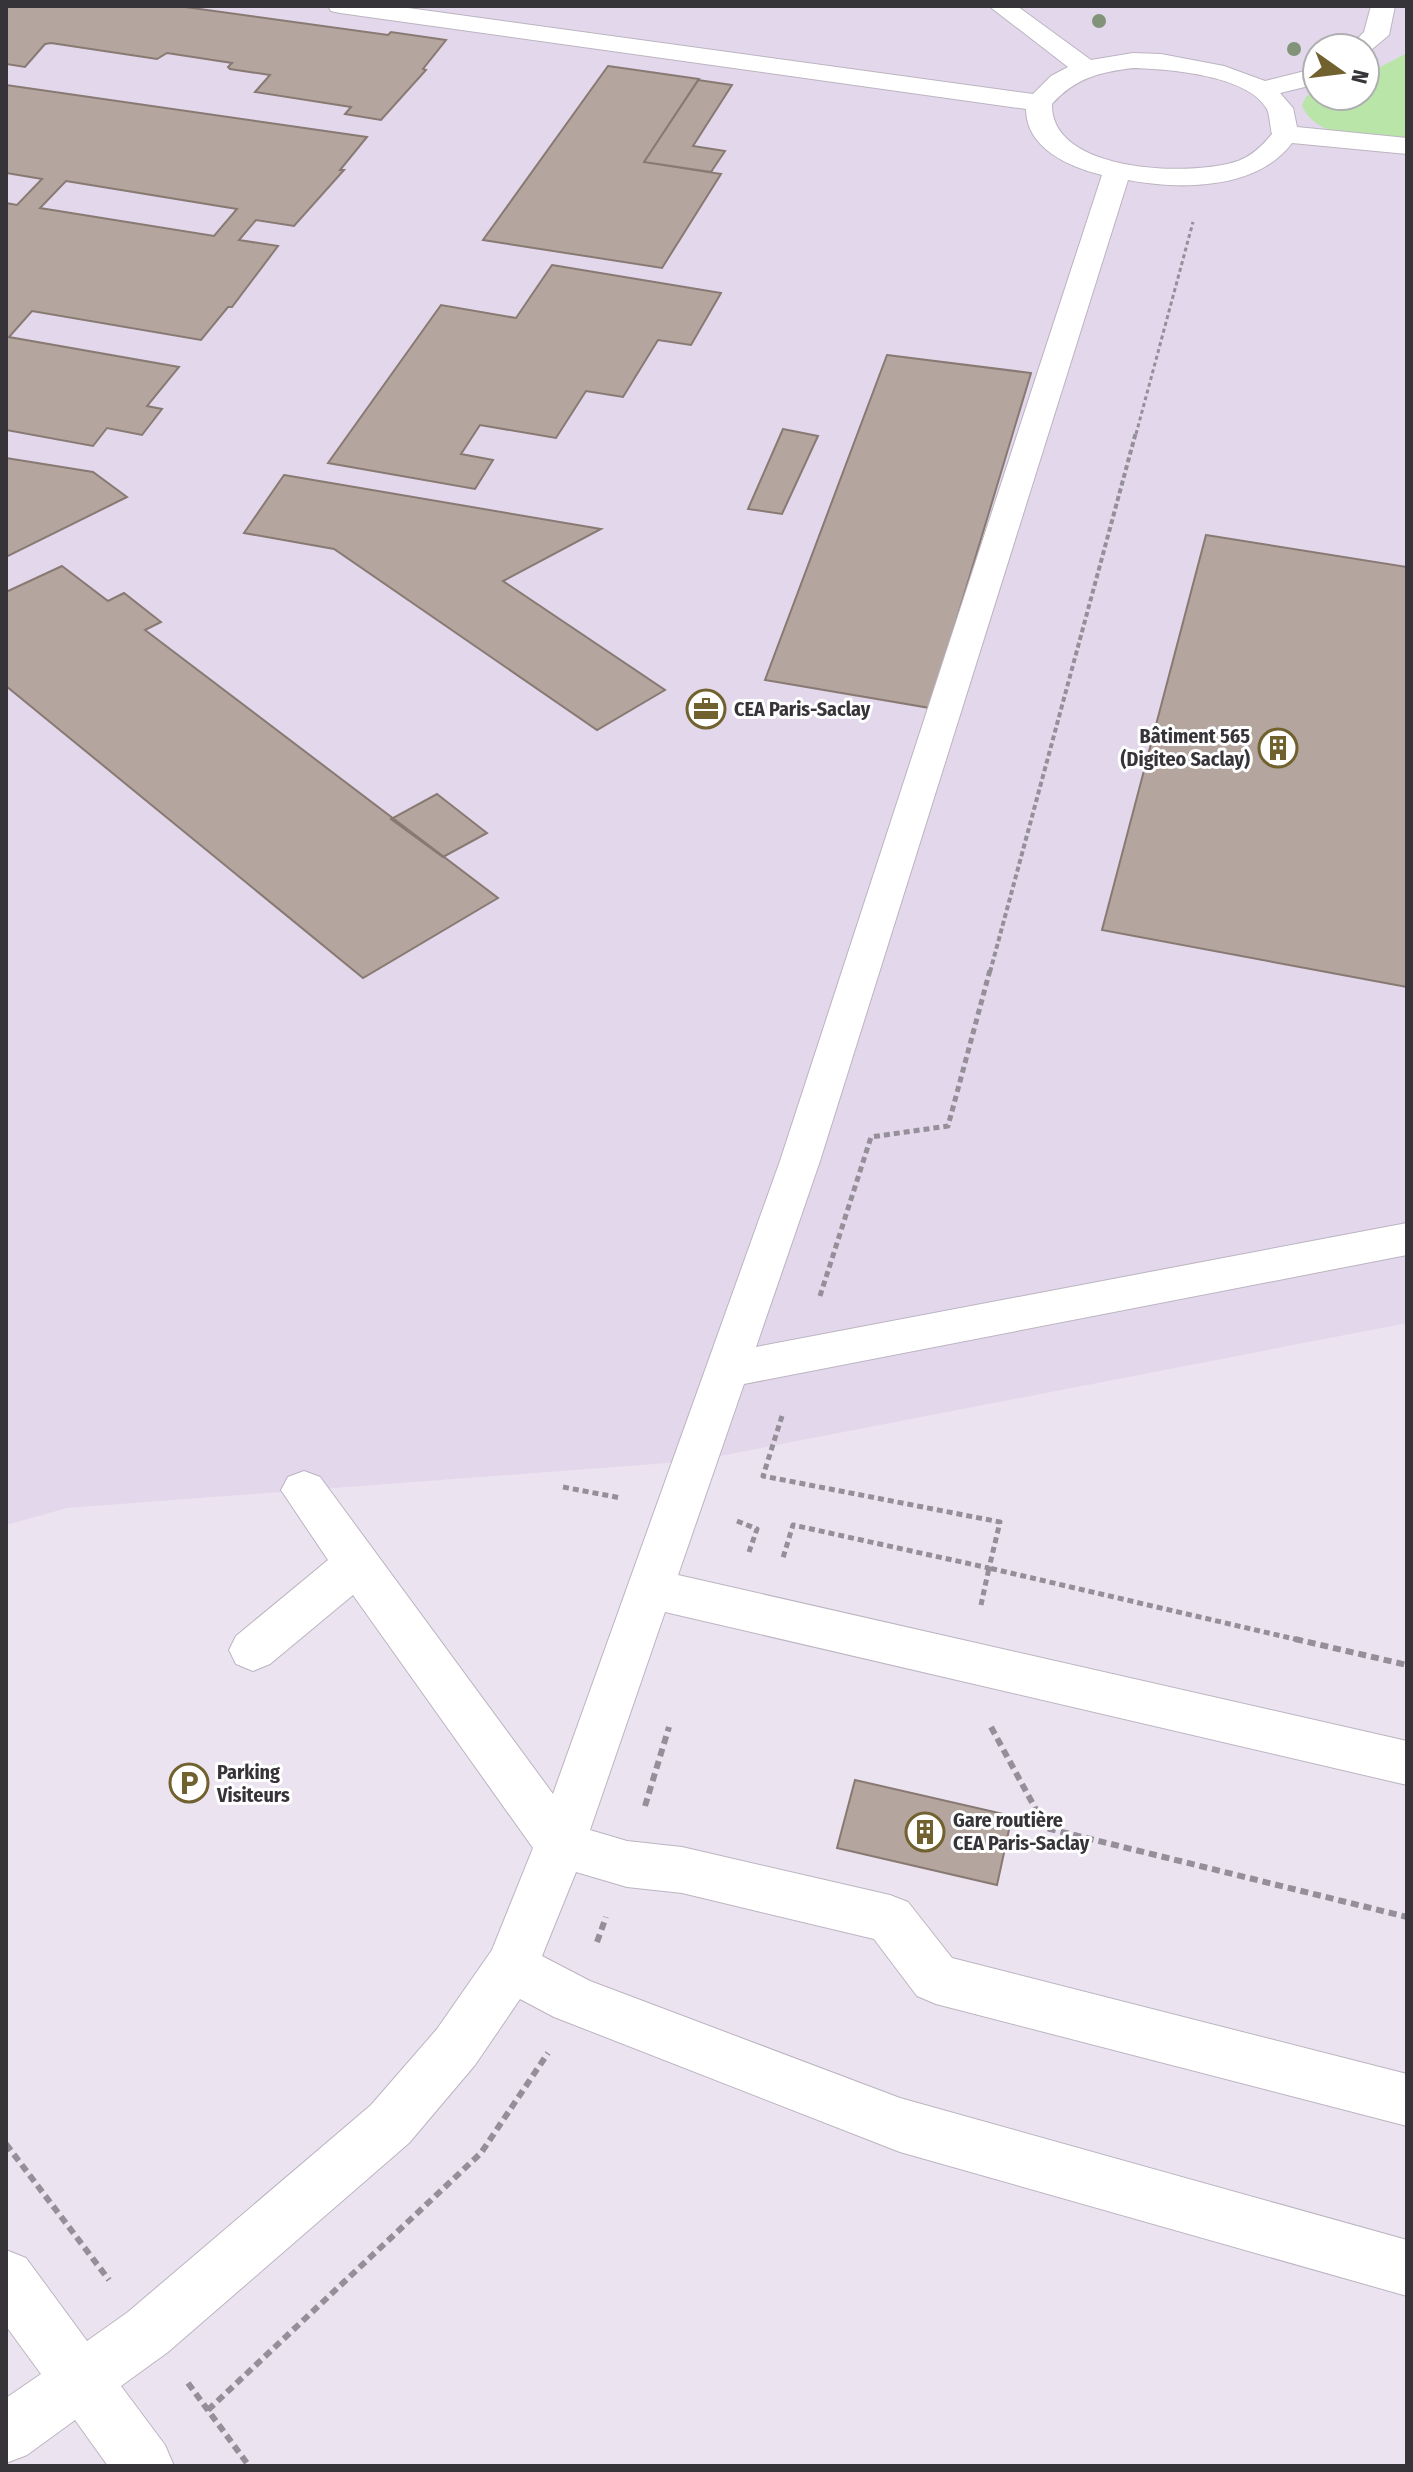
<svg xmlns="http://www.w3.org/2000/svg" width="1413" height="2472" viewBox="0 0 1413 2472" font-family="'Fira Sans Condensed',sans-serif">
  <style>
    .built { fill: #e2d7eb; fill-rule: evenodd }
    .green { fill: #bae5a9 }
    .building { fill: #b4a59e; stroke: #887a73; stroke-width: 2; fill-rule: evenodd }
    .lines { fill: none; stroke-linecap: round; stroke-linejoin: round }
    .lane-casing { stroke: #bcb4c1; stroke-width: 2 }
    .path-far3 { stroke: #948f98; stroke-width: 3; stroke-dasharray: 4 3; stroke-linecap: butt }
    .path-far2 { stroke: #948f98; stroke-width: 4; stroke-dasharray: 5 3; stroke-linecap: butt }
    .path-far1 { stroke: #948f98; stroke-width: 5; stroke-dasharray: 6 4; stroke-linecap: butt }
    .path { stroke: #948f98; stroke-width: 6; stroke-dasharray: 8 5; stroke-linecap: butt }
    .lane { fill: #fff; fill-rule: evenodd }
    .tree { fill: #819379 }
    .labels { text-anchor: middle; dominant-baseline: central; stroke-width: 6; stroke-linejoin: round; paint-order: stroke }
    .poi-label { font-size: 20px; font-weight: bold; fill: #373439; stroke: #fff; text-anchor: start }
  </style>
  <rect width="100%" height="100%" fill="#ebe3f0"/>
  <!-- built -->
  <path class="built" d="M6 6H1407V1323L694 1461 67 1508 6 1525ZM1317 48H1365V96H1317Z"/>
  <!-- green -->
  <path class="green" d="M1407 53V142C1376 138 1314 140 1302 105L1306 97 1317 88V96H1365V75Z"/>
  <!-- building -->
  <path class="building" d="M6 6H178L388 35 391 32 446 40 423 69 426 70 381 120 345 114 351 107 255 92 270 75 230 69 228 67 232 63 167 53 157 59 51 43 45 44 25 67 6 64Z
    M608 66 699 79 644 162 721 174 662 268 483 240Z
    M698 80 732 85 693 146 725 151 711 172 644 162Z
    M6 85 367 137 340 170H344L294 226 256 220 239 240 278 246 232 307H228L201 340 32 311 9 337 179 367 147 406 162 409 142 435 107 428 93 446 6 430V203L17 205 42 179 6 173ZM66 181 237 209 214 236 40 208Z
    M552 265 721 293 691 345 658 340 623 397 586 391 556 438 480 425 461 454 493 460 475 489 328 463 441 305 516 318Z
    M887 355 1031 373 930 708 765 680Z
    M783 429 818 436 782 514 748 509Z
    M6 458 93 472 127 497 6 557Z
    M284 475 601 529 503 581 665 690 597 730 334 549 244 533Z
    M1206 535 1407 567V987L1102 930Z
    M62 566 108 601 124 593 161 622 145 630 498 898 363 978 6 686V592Z
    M437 794 487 833 443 857 391 819Z
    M855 1780 1012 1816 997 1885 837 1848Z"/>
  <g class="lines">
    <!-- lane casing -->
    <g class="lane-casing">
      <path id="lane" d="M328 6H394L1033 94 1051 76 1068 67 989 6H1017L1091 60 1133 53 1161 54 1224 66 1265 81 1317 68V84L1280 93 1293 108 1297 127 1407 138V154L1292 143C1257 190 1181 190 1128 180L820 1161 756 1347 1407 1223V1255L744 1384 678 1575 1407 1741V1785L665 1612 590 1830 627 1841 682 1847 890 1895 908 1902 952 1958 1407 2074V2126L936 2004 917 1996 874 1939 682 1893 627 1887 576 1872 542 1956 590 1981 900 2098 1407 2240V2296L900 2152 554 2017 520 1999 475 2065 409 2143 168 2352 121 2386 165 2445 174 2466H108L75 2420 27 2455 6 2463V2398L41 2374 6 2326V2250L26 2258 87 2341 128 2312 371 2105 437 2029 492 1950 533 1848 353 1595 270 1664 253 1671 236 1664 229 1650 236 1636 328 1560 281 1490 288 1477 304 1471 320 1477 553 1794 780 1161 1102 175C1069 167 1026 148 1026 109L340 13 331 11ZM1133 68C1168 69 1248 75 1267 109 1270 116 1270 127 1272 134 1263 145 1252 156 1238 161 1192 177 1050 173 1052 104 1075 78 1100 72 1133 68Z
        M1371 6H1395L1389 35 1365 55V48H1348L1364 32Z"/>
    </g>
    <!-- path-far3 -->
    <path class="path-far3" d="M1136 434 1193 222"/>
    <!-- path-far2 -->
    <path class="path-far2" d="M990 972 1136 432"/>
    <!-- path-far1 -->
    <path class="path-far1" d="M820 1296 871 1137 948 1126 990 970
      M782 1416 763 1476 1000 1522 989 1568 793 1525 782 1561
      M563 1487 621 1498
      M737 1521 757 1529 749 1552
      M981 1605 989 1568 1303 1641"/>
    <!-- path -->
    <path class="path" d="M1295 1639 1407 1665
      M991 1727 1046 1828 1407 1917
      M645 1806 669 1727
      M597 1942 606 1917
      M6 2144 109 2280
      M188 2383 249 2466
      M208 2410 481 2153 548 2053"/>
    <!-- lane -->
    <use href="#lane" class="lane"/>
  </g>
  <!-- trees -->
  <g class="tree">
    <circle cx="1099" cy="21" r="7"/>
    <circle cx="1294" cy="49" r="7"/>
  </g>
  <!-- icons -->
  <defs>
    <g id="office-ring" transform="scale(2)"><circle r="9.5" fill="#fff" stroke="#71612e" stroke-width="1.5"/><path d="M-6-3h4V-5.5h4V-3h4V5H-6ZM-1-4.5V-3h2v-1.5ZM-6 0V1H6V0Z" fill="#71612e"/></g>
    <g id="building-ring" transform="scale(2)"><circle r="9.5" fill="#fff" stroke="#71612e" stroke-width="1.5"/><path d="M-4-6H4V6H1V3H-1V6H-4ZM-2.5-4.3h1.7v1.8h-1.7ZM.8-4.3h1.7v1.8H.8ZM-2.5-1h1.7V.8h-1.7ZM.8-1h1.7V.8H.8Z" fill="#71612e"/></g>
    <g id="parking-ring" transform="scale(2)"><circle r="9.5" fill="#fff" stroke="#71612e" stroke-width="1.5"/><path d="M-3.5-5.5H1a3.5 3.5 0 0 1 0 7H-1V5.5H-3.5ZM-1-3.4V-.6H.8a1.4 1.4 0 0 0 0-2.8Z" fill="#71612e"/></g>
  </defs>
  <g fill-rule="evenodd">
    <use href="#office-ring" x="706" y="709"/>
    <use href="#building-ring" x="1278" y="748"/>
    <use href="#parking-ring" x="189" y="1783"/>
    <use href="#building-ring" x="925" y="1832"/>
  </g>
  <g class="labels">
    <!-- poi labels -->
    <g class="poi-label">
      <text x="734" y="709">CEA Paris-Saclay</text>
      <text x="1250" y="736" text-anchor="end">Bâtiment 565<tspan x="1250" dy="23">(Digiteo Saclay)</tspan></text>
      <text x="217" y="1772">Parking<tspan x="217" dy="23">Visiteurs</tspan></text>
      <text x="953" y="1820">Gare routière<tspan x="953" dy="23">CEA Paris-Saclay</tspan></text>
    </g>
  </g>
  <!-- border -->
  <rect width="1413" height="2472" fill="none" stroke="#373439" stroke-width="16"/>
  <!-- north arrow -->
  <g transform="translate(1341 72) rotate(104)"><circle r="38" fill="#ffffff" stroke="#afaeb0" stroke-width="2"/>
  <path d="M0-6L14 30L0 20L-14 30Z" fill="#71612e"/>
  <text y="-12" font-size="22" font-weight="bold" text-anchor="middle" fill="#373439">N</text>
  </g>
</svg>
